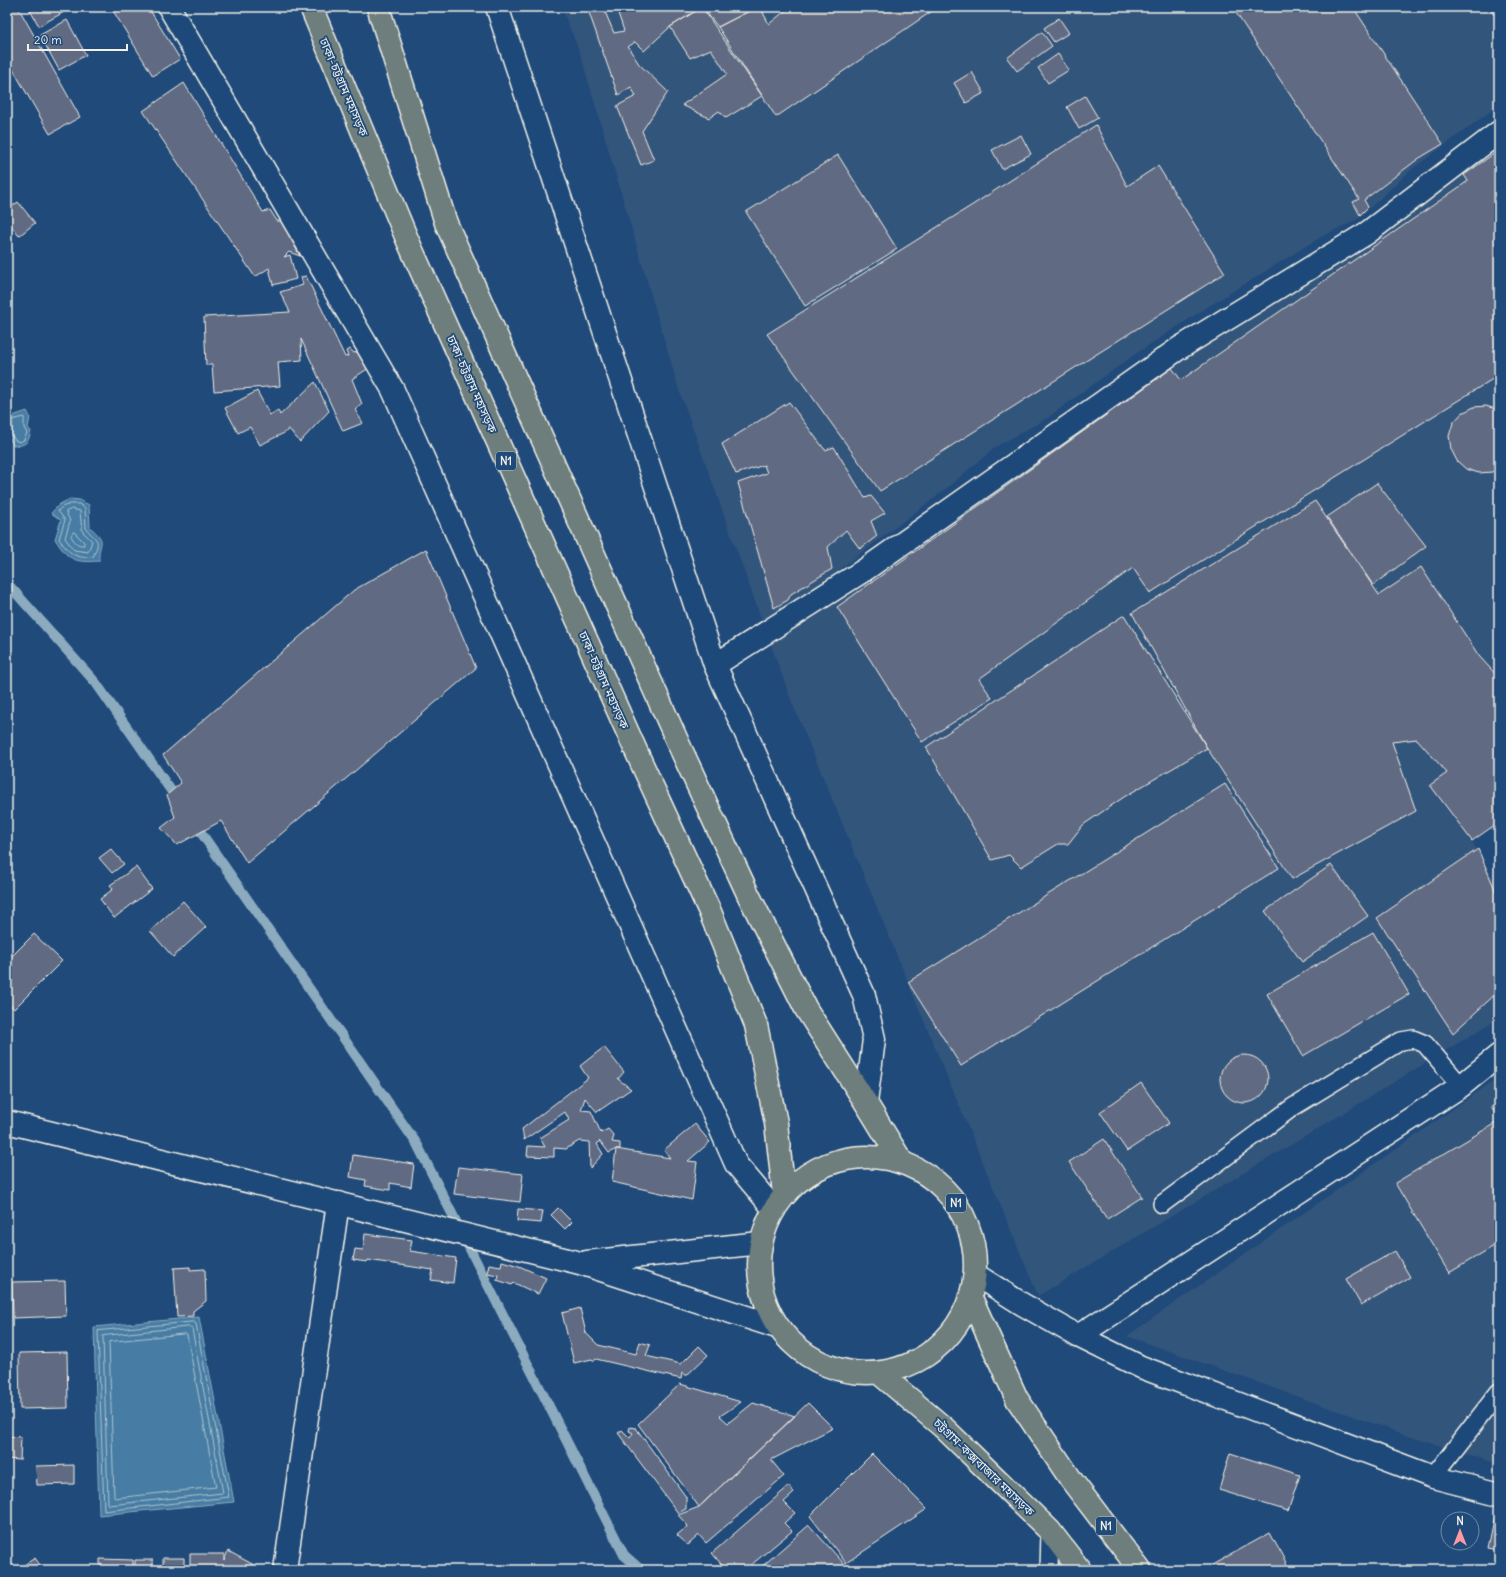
<svg xmlns="http://www.w3.org/2000/svg" width="1506" height="1577" viewBox="0 0 1506 1577" font-family="Delius,'Noto Sans Bengali',sans-serif">
  <style>
    .built { fill: #33547c }
    .water { fill: #477da4; stroke: #8cabbf }
    .lines { fill: none; stroke-linecap: round; stroke-linejoin: round }
    .shore { stroke: #afc3cd; stroke-width: 1 }
    .stream { stroke: #8cabbf; stroke-width: 10 }
    .building { fill: #616a82; stroke: #f4f1e8 }
    .service-casing { stroke: #f4f1e8; stroke-width: 20 }
    .minor-casing { stroke: #f4f1e8; stroke-width: 25 }
    .secondary-casing { stroke: #f4f1e8; stroke-width: 25 }
    .trunk-casing { stroke: #f4f1e8; stroke-width: 25 }
    .service { stroke: #1f4a7a; stroke-width: 17 }
    .minor { stroke: #1f4a7a; stroke-width: 22 }
    .secondary { stroke: #1f4a7a; stroke-width: 22 }
    .trunk { stroke: #6d7e7c; stroke-width: 22 }
    .labels { text-anchor: middle; dominant-baseline: central; stroke-width: 3.5; stroke-linejoin: round; paint-order: stroke }
    .shield { fill: #1f4a7a; stroke: #b4bfc7; stroke-width: 1 }
    .shield-label { font-size: 11px; font-weight: bold; fill: #f4f1e8 }
    .street-label { font-size: 12px; fill: #f4f1e8; stroke: #1f4a7a }
  </style>
  <rect width="100%" height="100%" fill="#1f4a7a"/>
  <filter id="ink" filterUnits="userSpaceOnUse"><feTurbulence type="fractalNoise" baseFrequency=".025" numOctaves="2"/><feDisplacementMap in="SourceGraphic" scale="8" xChannelSelector="R" yChannelSelector="G"/><feConvolveMatrix kernelMatrix="1 2 1 2 8 2 1 2 1" color-interpolation-filters="sRGB"/></filter>
  <g filter="url(#ink)">
    <!-- built -->
    <path class="built" d="M561 7H1499V105L1411 170 1358 219 1321 237 1206 308 1134 355 1046 419 997 446 936 497 787 609 777 612 762 621 679 390 580 53Z
      M1499 123V822L1472 841 1499 888V1018L1316 1130 1038 1296 791 700 767 634 1245 310Z
      M1499 1077V1464L1408 1436 1127 1336Z"/>
    <!-- water -->
    <path class="water" d="M27 411 30 417 28 428 31 431C29 442 25 447 13 445L10 439H7V418Z
      M70 499 80 500 89 505 90 527C109 544 98 540 99 561 74 563 68 560 55 539L61 520 51 513 60 504Z
      M199 1317 234 1502 99 1515 94 1327Z"/>
    <g class="lines">
      <!-- shore -->
      <path class="shore" d="M7 421 24 417V428L27 433 24 440 20 442 16 441 12 436 7 435
        M71 504H79L85 508 86 528C96 542 102 537 93 557 75 559 69 553 59 539L65 520 58 511 62 507Z
        M72 509 80 511 82 531 92 541 88 552 74 550 65 538 70 521 66 512Z
        M74 532 84 542V545C78 546 74 542 71 536Z
        M194 1322 196 1324 229 1497 104 1511 98 1331Z
        M189 1327 192 1329 223 1493 109 1505 108 1503 103 1336Z
        M185 1334 187 1335 216 1487 115 1498 114 1497 109 1342Z"/>
      <!-- stream -->
      <path class="stream" d="M7 583 96 683 179 802
        M193 821 417 1144 624 1555 641 1570"/>
    </g>
    <!-- building -->
    <path class="building" d="M7 7H18L80 117 50 134 7 59Z
      M28 7H73L39 26Z
      M115 7H148L180 59 153 76 112 9Z
      M587 7H603L614 33 624 31 616 7H757L718 27 702 7 670 27 644 51 635 42 628 47 639 64 668 92 642 131 654 160 641 165 617 106 636 96 631 87 618 95Z
      M702 7 762 96 726 118 719 111 709 118 682 105 727 74 711 49 690 58 670 27Z
      M757 7H760L769 24 790 7H938L776 117 718 27Z
      M760 7H771L763 12Z
      M1232 7H1353L1443 144 1418 159 1364 200 1368 207 1360 215 1353 202 1359 199Z
      M1487 7H1499V20Z
      M1059 18 1069 33 1054 42 1044 28Z
      M67 20 86 55 59 70 40 35Z
      M1042 32 1052 46 1017 71 1007 58Z
      M1058 54 1069 70 1048 83 1038 68Z
      M972 72 984 93 966 103 954 83Z
      M184 83 263 212 270 210 277 221H282L300 256 289 252 284 257 290 255 296 279 273 285 269 268 255 277 143 111Z
      M1085 96 1098 118 1079 129 1067 107Z
      M1096 125 1127 186 1158 166 1225 273 880 491 767 334 974 204Z
      M1021 135 1031 154 1002 169 992 150Z
      M1499 150V375L1150 593 1133 568 979 679 992 698 922 742 837 607 1172 368 1181 380 1468 181 1464 175Z
      M838 155 897 249 805 306 746 212Z
      M18 202 35 223 19 236 7 221V210Z
      M306 276 345 357 348 356 346 351 350 349 354 353 361 351 369 368 352 379 362 404 355 410 363 423 343 431 301 339 302 360 278 362 280 386 214 391 212 365H206L204 317 290 312 280 292 303 285 301 277Z
      M315 382 329 411 300 442 288 428V431L260 445 250 427 238 433 225 408 257 391 270 415 278 410 280 415Z
      M789 402 825 450 834 447 865 498 871 496 885 513 871 521 877 536 860 549 846 530 828 547 832 569 791 594 788 600 774 608 738 483 767 473 764 465 736 474 722 444Z
      M1486 406 1499 410V468L1492 472 1479 473 1466 469 1457 461 1451 449 1449 436 1453 423 1462 413 1474 407Z
      M1377 483 1426 546 1373 585 1327 517Z
      M1315 501 1379 595 1421 567 1479 656 1499 678V822L1472 841 1430 785 1447 773 1417 739 1392 742 1416 811 1292 879 1207 748 1132 613Z
      M426 549 476 668 247 863 221 821 177 845 161 828 175 817 167 795 181 783 163 755 354 590Z
      M1124 615 1207 748 1124 797 1083 825 1068 844H1058L1021 867 1009 855 992 860 926 747Z
      M1225 784 1279 868 961 1066 908 982Z
      M111 849 124 864 112 873 99 858Z
      M1478 849 1499 899V991L1453 1033 1377 918Z
      M1331 865 1368 916 1302 962 1265 911Z
      M136 867 152 889 114 918 100 899 113 889 110 885Z
      M183 901 206 927 173 957 150 931Z
      M1373 932 1409 994 1303 1056 1267 994Z
      M34 934 62 961 14 1009 7 1002V961Z
      M604 1047 624 1072 618 1079 631 1089 597 1112 585 1098 581 1110 591 1111 601 1133 608 1129 614 1136 612 1142 620 1143V1149H616L609 1153 600 1141 597 1144 603 1154 590 1168 589 1142 579 1141 566 1149 554 1148V1157L527 1156 528 1146 545 1147 540 1138 569 1120 565 1112 524 1140 522 1129 588 1078 580 1066Z
      M1220 1079a24 24 0 1 1 48 0a24 24 0 1 1-48 0Z
      M1141 1083 1169 1123 1127 1151 1100 1112Z
      M1499 1102V1120L1491 1107Z
      M1499 1121V1243L1449 1273 1395 1183Z
      M695 1124 710 1142 688 1161 697 1162 692 1200 612 1182 616 1149 670 1158 664 1150Z
      M1104 1139 1142 1197 1107 1219 1069 1162Z
      M353 1155 414 1164 411 1187 390 1183V1190L365 1186 366 1180 350 1177Z
      M458 1167 523 1174 520 1202 454 1194Z
      M558 1208 572 1222 565 1229 551 1215Z
      M518 1209 543 1211 541 1223 517 1221Z
      M365 1234 412 1240 410 1251 456 1258 453 1283 431 1280 433 1270 368 1260 367 1262 353 1260 355 1249 363 1250Z
      M1395 1251 1410 1277 1361 1305 1346 1279Z
      M502 1261 519 1266 546 1278 538 1294 514 1283 512 1285 497 1280 498 1275 487 1273 489 1264 501 1266Z
      M190 1267V1270L205 1269 206 1301 193 1311V1316L177 1317 174 1268Z
      M65 1281 66 1316 13 1318 12 1282Z
      M580 1308 586 1333 598 1345 636 1354 640 1342 650 1345 646 1356 681 1364 699 1346 708 1355 686 1376 682 1373 681 1379 596 1359 594 1361 592 1359 574 1363 562 1313Z
      M67 1352 68 1408 20 1409 19 1353Z
      M680 1384 741 1402 720 1416 728 1423 753 1403 795 1416 699 1507 638 1424Z
      M808 1403 833 1428 771 1460 784 1476 706 1543 699 1535 688 1545 677 1535 688 1526 678 1515 699 1507Z
      M630 1427 636 1428 686 1497V1509L678 1513 618 1433 622 1430 630 1438 633 1433 629 1431Z
      M7 1436 21 1437 20 1460 7 1459Z
      M1230 1453 1300 1475 1288 1511 1219 1490Z
      M872 1454 927 1509 846 1563 810 1516Z
      M74 1465V1484L37 1485 36 1466Z
      M789 1486 794 1493 784 1502 795 1513 784 1523 792 1531 745 1570H726L712 1553Z
      M1495 1516 1499 1517V1551L1488 1549Z
      M809 1525 847 1567 844 1570H758Z
      M1270 1533 1290 1570H1214L1212 1565Z
      M228 1551 254 1565 251 1570H190V1554H224V1560Z
      M35 1558 40 1565 33 1570H16Z
      M163 1558H184V1570H163Z
      M100 1559 133 1560V1570H100Z
      M135 1560H153V1570H135Z"/>
    <g class="lines">
      <!-- service casing -->
      <g class="service-casing">
        <path id="service" d="M1162 1204 1293 1107 1401 1041 1413 1039 1425 1044 1461 1086
          M1433 1477 1499 1392
          M1049 1570 1050 1531"/>
      </g>
      <!-- minor casing -->
      <g class="minor-casing">
        <path id="minor" d="M169 7 393 390 736 1164 773 1208
          M497 7 715 665 864 995 874 1039 866 1103
          M715 665 866 569 1178 349 1367 233 1499 132
          M1078 1336 1461 1086 1499 1055
          M285 1570 338 1203"/>
      </g>
      <!-- secondary casing -->
      <g class="secondary-casing">
        <path id="secondary" d="M7 1122 580 1263 777 1327
          M587 1262 760 1243
          M976 1275 1022 1304 1078 1336 1141 1367 1433 1477 1499 1494"/>
      </g>
      <!-- trunk casing -->
      <g class="trunk-casing">
        <path id="trunk" d="M311 7 407 239 641 762 710 912 732 966 756 1025 776 1123 784 1194
          M378 7 446 223 679 745 748 894 806 1009 866 1103 902 1162
          M759 1265a108 108 0 1 1 216 0a108 108 0 1 1-216 0Z
          M971 1298 1017 1399 1072 1481 1140 1570
          M879 1373 944 1428 1050 1531 1080 1570"/>
      </g>
      <!-- service -->
      <use href="#service" class="service"/>
      <!-- minor -->
      <use href="#minor" class="minor"/>
      <!-- secondary -->
      <use href="#secondary" class="secondary"/>
      <!-- trunk -->
      <use href="#trunk" class="trunk"/>
    </g>
  </g>
  <g class="labels">
    <!-- shield labels -->
    <g class="shield">
      <rect x="496" y="452" width="20" height="18" rx="3"/>
      <rect x="946" y="1194" width="20" height="18" rx="3"/>
      <rect x="1096" y="1517" width="20" height="18" rx="3"/>
    </g>
    <g class="shield-label">
      <text x="506" y="461">N1</text>
      <text x="956" y="1203">N1</text>
      <text x="1106" y="1526">N1</text>
    </g>
    <!-- street labels -->
    <g class="street-label">
      <text transform="translate(344 87) rotate(67)">ঢাকা-চট্টগ্রাম মহাসড়ক</text>
      <text transform="translate(472 384) rotate(66)">ঢাকা-চট্টগ্রাম মহাসড়ক</text>
      <text transform="translate(604 680) rotate(66)">ঢাকা-চট্টগ্রাম মহাসড়ক</text>
      <text transform="translate(984 1467) rotate(44)">চট্টগ্রাম-কক্সবাজার মহাসড়ক</text>
    </g>
  </g>
  <!-- margin -->
  <rect width="1506" height="1577" fill="none" stroke="#1f4a7a" stroke-width="24"/>
  <rect x="12" y="12" width="1482" height="1553" fill="none" stroke="#f4f1e8" stroke-width="1.5" filter="url(#ink)"/>
  <!-- north arrow -->
  <g transform="translate(1460 1531)"><circle r="19" fill="#1f4a7a" stroke="#748da6"/>
  <path d="M0-3L7 15L0 10L-7 15Z" fill="#ff9aa2"/>
  <text y="-6" font-size="11" font-weight="bold" text-anchor="middle" fill="#f4f1e8">N</text>
  </g>
  <!-- scale -->
  <path d="M28 44v6h99v-6" fill="none" stroke="#f4f1e8" stroke-width="2"/>
  <text x="34" y="44" font-size="12" fill="#f4f1e8" stroke="#1f4a7a" stroke-width="3" paint-order="stroke">20 m</text>
</svg>
